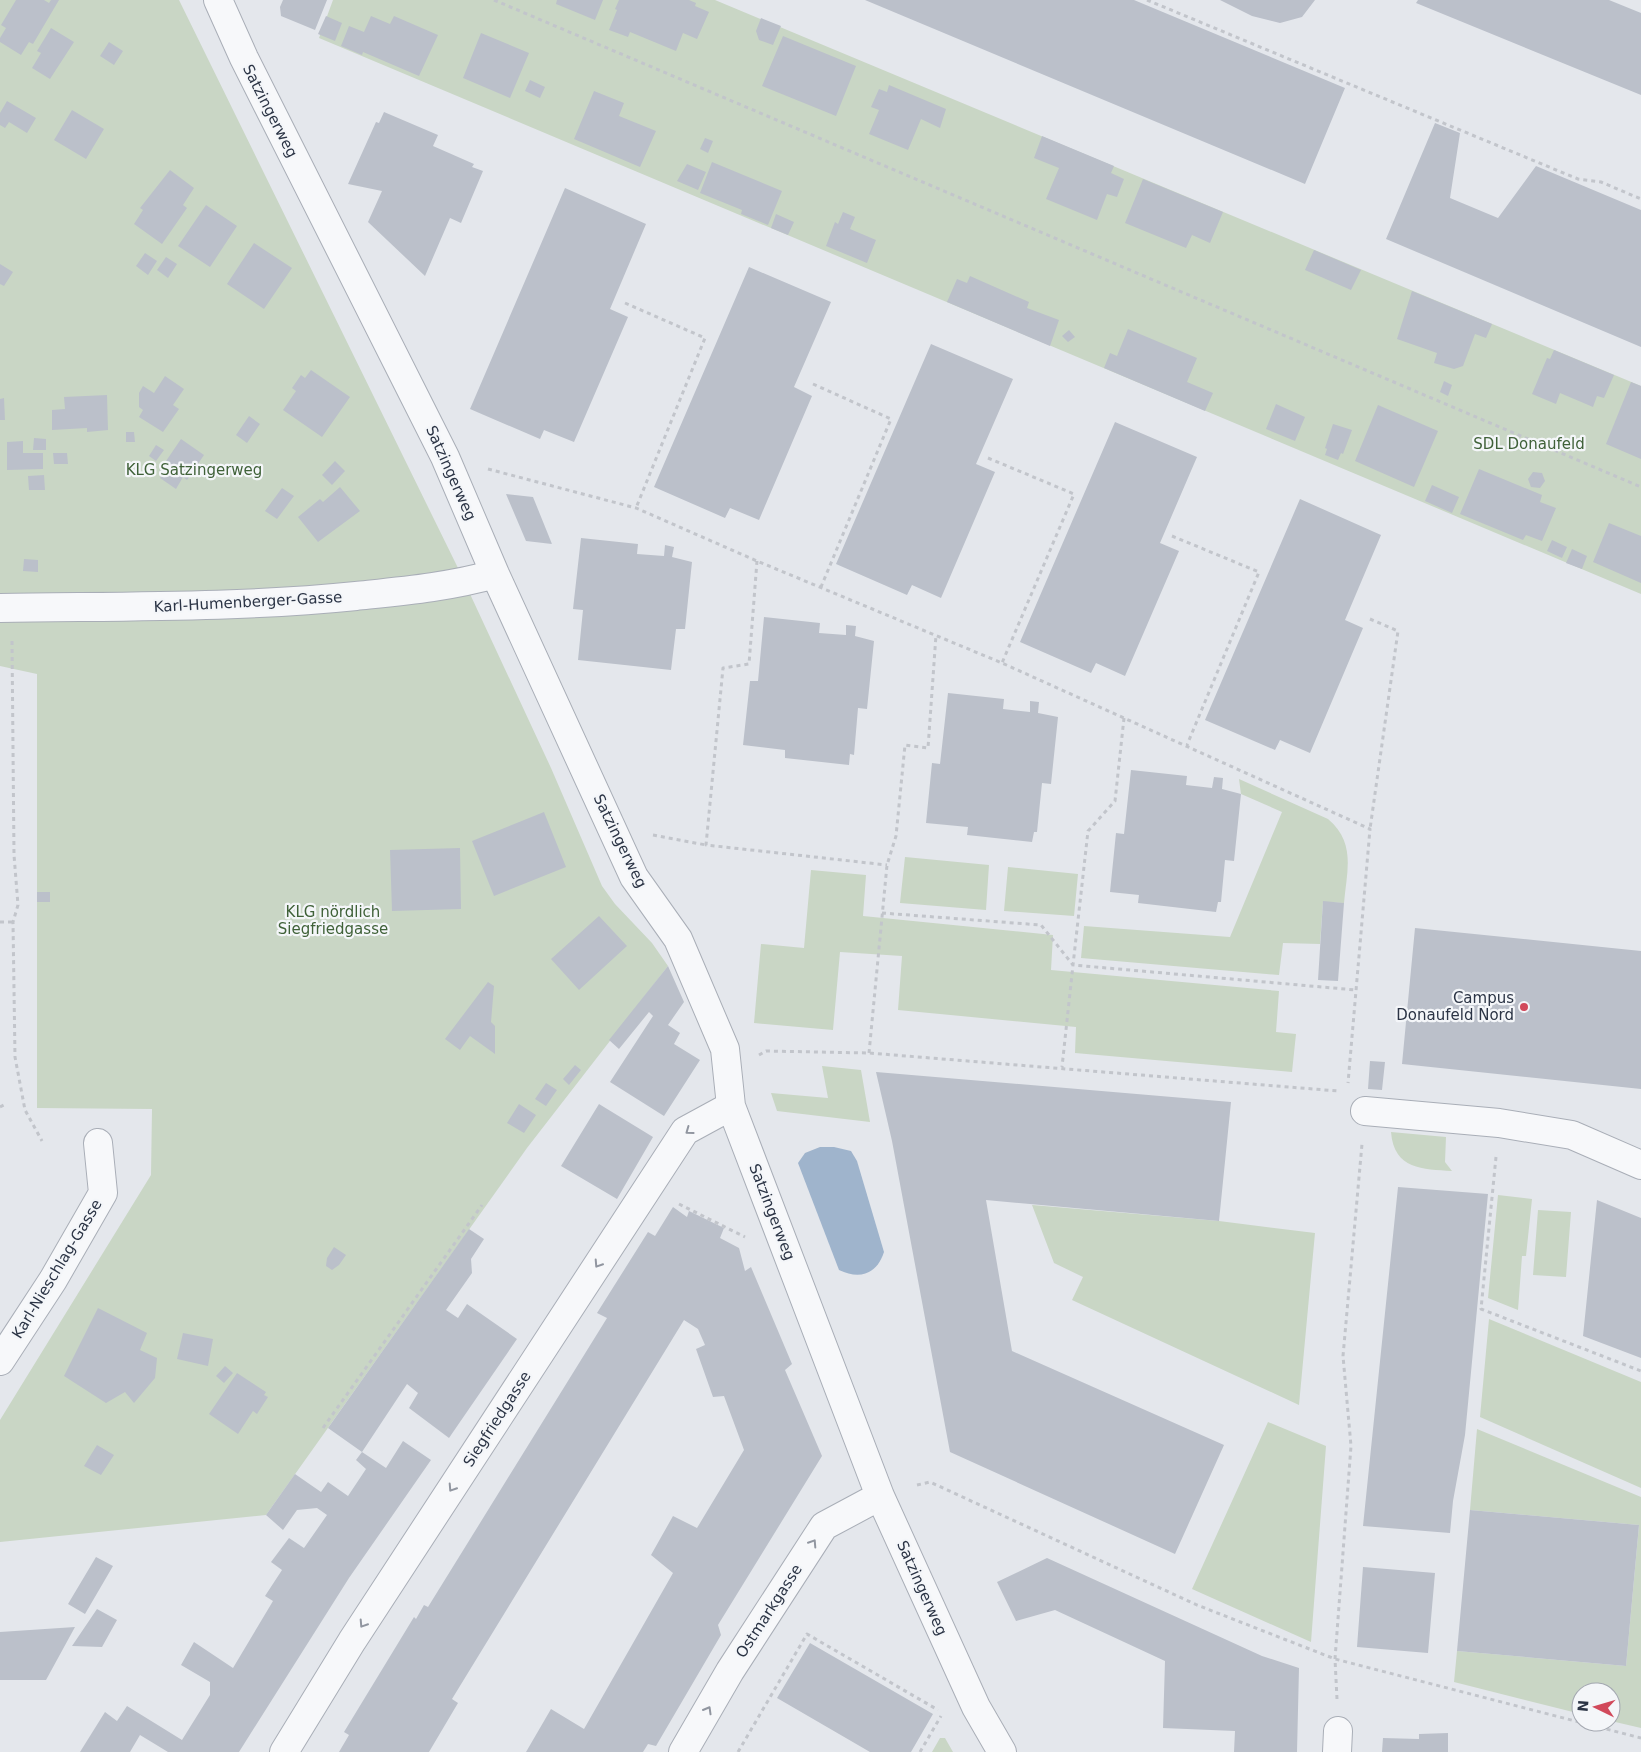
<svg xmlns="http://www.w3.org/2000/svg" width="1641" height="1752" viewBox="0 0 1641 1752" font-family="'DejaVu Sans',sans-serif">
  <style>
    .green { fill: #c9d6c5 }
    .water { fill: #9fb4cc }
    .building { fill: #bbc0ca }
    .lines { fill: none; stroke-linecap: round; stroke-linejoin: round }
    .minor-casing { stroke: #a9aeb7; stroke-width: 30 }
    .path { stroke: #c2c5cb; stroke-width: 3; stroke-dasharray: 4 4; stroke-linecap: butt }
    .minor { stroke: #f7f8fa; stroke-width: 28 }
    .oneway { stroke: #9196a0 }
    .poi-dot { fill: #d1495b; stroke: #f4f6f9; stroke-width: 2 }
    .labels { text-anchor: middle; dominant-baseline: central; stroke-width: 4.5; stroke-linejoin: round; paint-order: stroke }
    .street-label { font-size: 15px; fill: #2b3445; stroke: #f4f6f9 }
    .park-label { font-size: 15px; fill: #3f6138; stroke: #f4f6f9 }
    .poi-label { font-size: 15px; fill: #2b3445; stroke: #f4f6f9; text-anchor: end }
  </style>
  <rect width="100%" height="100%" fill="#e4e7ec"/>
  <!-- green -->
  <path class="green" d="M0 0H179L457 566 551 768 602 886 615 904 652 943 668 966 527 1148 266 1515 0 1542V1420L151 1175 152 1109 37 1108V674L0 666Z
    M333 0H715L1641 386V594L319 38Z
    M1239 779 1328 819C1356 843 1347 870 1344 903L1323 902 1320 944 1283 943 1279 975 1081 958 1084 926 1230 937 1282 812 1241 794Z
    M905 857 989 865 986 910 900 903Z
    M1008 867 1078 874 1074 916 1004 911Z
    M811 870 866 875 863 916 1053 935 1051 970 1279 991 1276 1032 1296 1034 1292 1072 1075 1053 1076 1027 898 1010 902 956 840 952 833 1030 754 1023 761 944 804 948Z
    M822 1066 861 1070 870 1122 777 1111 771 1093 828 1098Z
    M1391 1132 1446 1137 1445 1162 1452 1171C1423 1169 1394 1170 1391 1132Z
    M1498 1195 1532 1199 1526 1256H1522L1518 1310 1488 1298Z
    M1032 1205 1219 1221 1315 1233 1299 1405 1072 1300 1083 1277 1054 1263Z
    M1538 1210 1571 1212 1566 1277 1533 1275Z
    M1489 1319 1641 1382V1488L1480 1417Z
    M1268 1422 1326 1446 1311 1642 1192 1589Z
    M1477 1429 1641 1497V1728L1611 1721V1692H1581V1714L1454 1682 1457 1651 1626 1666 1639 1525 1470 1510Z
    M940 1738H945L953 1752H932Z"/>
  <!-- water -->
  <path class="water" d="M820 1147H834L851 1151 857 1161 884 1252C877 1274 860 1280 839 1270L798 1163 805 1153Z"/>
  <!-- building -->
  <path class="building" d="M16 0H44L49 3 51 0H59L33 44 29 42 21 55 0 42V38L6 28 1 25Z
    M283 0H327L315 30 281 16 280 7Z
    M557 0H603L595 20 556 4Z
    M619 0H689L696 3 695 6 709 12 697 39 683 33 676 51 630 32 628 37 609 30 617 10 615 9Z
    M865 0H1134L1345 88 1305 184Z
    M1220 0H1315L1302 17 1280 23 1252 16Z
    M1418 0H1609L1641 13V95L1416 3Z
    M326 16 342 23 335 41 318 34Z
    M371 16 390 24 394 16 438 35 419 76 363 52 362 55 341 46 349 26 364 32Z
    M761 18 781 26 773 45 759 40 756 31Z
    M51 28 74 42 50 79 32 68 41 53 37 51Z
    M481 33 529 53 510 98 463 78Z
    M783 36 856 66 836 116 762 86Z
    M109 42 123 51 114 65 100 56Z
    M530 80 545 87 540 98 525 91Z
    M889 85 946 109 940 128 921 119 908 150 869 134 879 110 871 107 879 89 887 92Z
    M594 91 624 103 619 116 656 131 640 167 574 139Z
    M7 101 36 118 27 133 9 122 5 128 0 125V113Z
    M72 110 104 129 86 159 54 140Z
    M384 112 438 135 433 146 474 164 472 167 483 171 461 223 450 218 425 276 368 222 382 191 348 184 376 122 379 123Z
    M1435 123 1460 133 1450 198 1498 218 1536 166 1641 210V347L1386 239Z
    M1042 136 1114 166 1111 173 1124 179 1117 197 1107 194 1097 220 1046 199 1059 168 1034 158Z
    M705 138 713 141 708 153 700 149Z
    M712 162 782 191 768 225 741 214 742 210 700 193Z
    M687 164 706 172 698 190 677 181Z
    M170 170 194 188 183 205 187 208 162 244 134 224 143 210 140 208Z
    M1143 179 1223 212 1210 243 1192 235 1186 248 1125 223Z
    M565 188 646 224 610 309 628 317 574 442 544 430 540 439 470 409Z
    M206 205 237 226 210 267 178 246Z
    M843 212 855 217 850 229 876 240 867 263 826 246 835 222 838 224Z
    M776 214 794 222 788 235 771 228Z
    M254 243 292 268 264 309 227 284Z
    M1314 250 1361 270 1351 290 1305 270Z
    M145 253 157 261 148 275 136 266Z
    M166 257 177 264 168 278 157 270Z
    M0 264 13 272 4 286 0 284Z
    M749 267 831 302 794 387 812 396 759 520 730 508 725 518 654 487Z
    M970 276 1029 302 1027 308 1059 320 1050 346 947 302 957 279 967 283Z
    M1412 291 1492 324 1486 338 1475 334 1463 366 1454 369 1434 363 1437 353 1397 339Z
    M1128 329 1197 358 1187 382 1213 393 1205 411 1104 368 1110 353 1117 356Z
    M1069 330 1075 337 1068 342 1062 336Z
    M931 344 1013 379 976 464 995 472 941 598 912 585 907 595 836 564Z
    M1554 350 1614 375 1604 398 1597 396 1593 407 1560 393 1556 404 1532 394 1547 358 1550 359Z
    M311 370 350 397 322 437 283 410 296 391 292 388 301 375 305 378Z
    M165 376 184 389 173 405 179 409 163 432 139 417 143 410 139 407V393L143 386 154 393Z
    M1444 381 1452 385 1448 396 1440 392Z
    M1631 382 1641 386V459L1606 444Z
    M107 395 108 430 87 432V428L52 430V410L65 409 64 397Z
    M4 398 5 420H0V399Z
    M1276 404 1305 417 1295 441 1266 429Z
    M1378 405 1438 431 1414 487 1355 461Z
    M249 416 260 424 247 443 236 435Z
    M1115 422 1197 457 1160 543 1179 551 1125 676 1096 663 1091 673 1020 642Z
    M1333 424 1352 430 1343 454 1341 453 1338 460 1325 455 1327 449 1325 448Z
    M126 432H134L135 442H126Z
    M34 438 46 439V450H33Z
    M181 439 204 455 187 480 183 477 176 489 160 478 167 467 164 464Z
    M23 441V453H43V469L7 470V442Z
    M156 445 164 450 156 461 149 456Z
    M53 453H67L68 464H54Z
    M335 461 345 471 332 485 322 475Z
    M1479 469 1542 495 1540 502 1556 508 1542 541 1526 535 1523 540 1460 514Z
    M1533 472 1542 473 1545 481 1540 488 1531 487 1528 479Z
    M44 475 45 490H29L28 476Z
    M1432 485 1459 497 1452 513 1425 501Z
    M340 487 360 511 318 542 298 517 320 499 323 502Z
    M282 488 294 496 277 519 265 511Z
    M506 494 533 497 552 544 526 541Z
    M1300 499 1381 535 1345 620 1363 628 1310 753 1280 740 1275 750 1205 720Z
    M1609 523 1641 536V583L1593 562Z
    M581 538 638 544 637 554 664 556 665 545 674 547 672 557 692 562 685 629H676L671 670 578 660 583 610 573 609Z
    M1552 540 1567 547 1562 558 1547 551Z
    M1572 549 1587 556 1582 569 1566 563Z
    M24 559 38 560V572L23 571Z
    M764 617 820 623 819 633 846 635V625L856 626 855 636 874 641 867 709 858 708 854 755 850 754 849 765 785 758V750L743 745 750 681H758Z
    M948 693 1004 699 1003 709 1030 712V701L1039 702 1038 713 1058 717 1051 784 1042 783 1037 832H1034L1032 842 967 835 968 827 926 823 932 763 940 764Z
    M1131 770 1187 776 1186 785 1212 788 1214 777 1223 778 1222 789 1241 794 1234 861 1225 860 1221 902H1218L1216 912 1138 903 1139 895 1110 892 1116 833 1124 834Z
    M544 812 566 867 494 896 472 841Z
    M460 848 461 909 392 911 390 850Z
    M37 892H50V902H37Z
    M1323 901 1344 903 1338 981 1318 980Z
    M599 916 627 946 579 990 551 959Z
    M1415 928 1641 951V1089L1402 1064Z
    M668 966 684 1002 668 1025 680 1033 674 1044 700 1060 664 1116 610 1082 653 1016 649 1012 619 1049 609 1040Z
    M488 982 494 986 491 1022 495 1026V1054L470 1036 460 1050 445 1039Z
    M1370 1061 1385 1062 1382 1090 1368 1089Z
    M575 1065 581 1070 569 1085 563 1079Z
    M876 1072 1231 1102 1219 1221 986 1200 1012 1351 1224 1445 1175 1554 950 1452 892 1141Z
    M546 1083 557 1090 546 1106 535 1099Z
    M519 1104 536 1115 524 1133 507 1123Z
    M599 1104 653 1137 617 1199 561 1166Z
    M1398 1187 1488 1194 1465 1435 1453 1501 1450 1533 1363 1526Z
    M1597 1200 1641 1218V1358L1583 1336Z
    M673 1207 687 1217 689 1211 724 1228 720 1238 739 1248 745 1271 751 1267 792 1364 785 1370 822 1456 718 1625 721 1635 656 1746 648 1744 643 1752H526L551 1709 584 1729 673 1573 651 1555 673 1516 697 1528 744 1450 724 1396 713 1397 696 1349 705 1345 698 1329 684 1320 452 1699 458 1703 429 1752H339L349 1735 344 1732 414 1617 416 1619 424 1605 428 1607 607 1318 597 1313 648 1232 655 1236Z
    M469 1229 484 1239 471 1259 472 1273 446 1310 458 1318 467 1304 517 1339 449 1438 409 1408 418 1393 407 1384 362 1452 386 1468 403 1441 431 1460 349 1578 239 1752H168L140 1735 130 1752H80L105 1712 117 1721 127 1706 182 1740 210 1695V1682L181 1665 194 1642 233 1668 273 1601 265 1596 282 1570 271 1562 289 1538 304 1548 327 1515 317 1508 297 1510 283 1530 266 1515 295 1474 321 1492 328 1482 348 1496 366 1469 356 1460 362 1452 328 1428Z
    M334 1247 346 1255 339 1265 332 1270 326 1266 327 1258Z
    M98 1308 147 1333 140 1350 157 1358 155 1378 134 1403 125 1392 106 1403 64 1376Z
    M183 1333 213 1339 208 1366 177 1359Z
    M225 1366 233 1373 224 1383 216 1376Z
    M237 1373 266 1392 264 1395 268 1397 257 1414 253 1411 238 1434 209 1414Z
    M97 1445 114 1455 101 1475 84 1466Z
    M1470 1510 1639 1525 1626 1666 1457 1651Z
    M96 1557 113 1566 85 1614 68 1604Z
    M1047 1558 1262 1656 1299 1668 1297 1752H1234L1235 1731 1163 1728 1165 1661 1055 1610 1016 1621 997 1582Z
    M1363 1567 1435 1573 1428 1653 1357 1647Z
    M97 1609 117 1620 102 1647 72 1646Z
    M75 1627 46 1680H0V1632Z
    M810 1643 933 1714 911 1752H870L777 1698Z
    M1448 1733V1752H1382L1383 1738 1419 1739V1734Z"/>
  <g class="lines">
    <!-- minor casing -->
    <g class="minor-casing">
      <path id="minor" d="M218 0 244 58 445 457 495 574 634 877 678 939 725 1049 731 1106 880 1496 976 1707 1002 1752
        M0 608C119 606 238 608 356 596 403 591 449 587 495 574
        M1365 1111 1499 1123 1572 1135 1641 1165
        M0 1361 53 1280 103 1193 98 1143
        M284 1752 352 1641 685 1131 731 1106
        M683 1752 730 1671 824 1526 880 1496
        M1337 1752 1338 1731"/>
    </g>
    <!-- path -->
    <path class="path" d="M494 0 1641 487
      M1147 0 1578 179 1601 182 1641 199
      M625 303 705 338 636 508
      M813 384 891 419 821 587
      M988 458 1074 494 1002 663
      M488 469 636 508 757 561 1002 663 1370 829 1348 1083
      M1172 536 1259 572 1187 745
      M757 561 749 664 723 668 706 845 887 865
      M1370 619 1398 631 1370 829
      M12 641 14 855 18 905 13 922 15 1057 25 1110 42 1141
      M1124 718 1115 801 1088 831 1073 965 1356 990
      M653 835 706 845
      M882 913 1041 925 1073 965 1062 1067
      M0 922H13
      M869 1053 887 865 896 836 905 745 928 748 936 635
      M759 1055 766 1051 869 1053 1338 1091
      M0 1107 4 1105
      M1496 1157 1481 1309 1641 1371
      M679 1204 745 1237
      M323 1428 482 1205
      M917 1485 930 1482 1197 1605 1335 1659 1641 1738
      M1337 1699 1335 1659 1351 1446 1343 1356 1362 1144
      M738 1752 807 1634 938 1710
      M920 1752 941 1716"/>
    <!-- minor -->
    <use href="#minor" class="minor"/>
  </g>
  <!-- one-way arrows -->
  <defs><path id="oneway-chevron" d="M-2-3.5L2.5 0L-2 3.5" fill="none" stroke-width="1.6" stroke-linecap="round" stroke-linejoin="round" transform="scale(1.25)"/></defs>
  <g class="oneway">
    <use href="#oneway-chevron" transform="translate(689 1131) rotate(144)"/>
    <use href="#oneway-chevron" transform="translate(598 1264) rotate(123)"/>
    <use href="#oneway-chevron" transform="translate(452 1488) rotate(123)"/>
    <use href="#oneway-chevron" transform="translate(813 1543) rotate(-57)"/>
    <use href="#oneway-chevron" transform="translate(363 1624) rotate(123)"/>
    <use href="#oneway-chevron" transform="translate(708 1710) rotate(-60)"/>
  </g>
  <!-- markers -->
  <circle class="poi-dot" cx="1524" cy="1007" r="5"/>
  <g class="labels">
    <!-- street labels -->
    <g class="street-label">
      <text transform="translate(270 111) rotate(63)">Satzingerweg</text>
      <text transform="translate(451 473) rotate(66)">Satzingerweg</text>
      <text transform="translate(248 602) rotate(-3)">Karl-Humenberger-Gasse</text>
      <text transform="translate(620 841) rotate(64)">Satzingerweg</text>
      <text transform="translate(772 1212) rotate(69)">Satzingerweg</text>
      <text transform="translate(57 1269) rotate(-59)">Karl-Nieschlag-Gasse</text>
      <text transform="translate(497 1419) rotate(-57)">Siegfriedgasse</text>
      <text transform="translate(922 1588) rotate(66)">Satzingerweg</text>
      <text transform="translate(769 1611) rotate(-57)">Ostmarkgasse</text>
    </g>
    <!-- park labels -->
    <g class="park-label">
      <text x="1529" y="444">SDL Donaufeld</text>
      <text x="194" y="470">KLG Satzingerweg</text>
      <text x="333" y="912">KLG nördlich<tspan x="333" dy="17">Siegfriedgasse</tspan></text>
    </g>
    <!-- poi labels -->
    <g class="poi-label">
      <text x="1514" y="998">Campus<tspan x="1514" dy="17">Donaufeld Nord</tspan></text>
    </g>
  </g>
  <!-- north arrow -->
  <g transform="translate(1596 1707) rotate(275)"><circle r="24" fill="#f4f6f9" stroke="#a4a8b1"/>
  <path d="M0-4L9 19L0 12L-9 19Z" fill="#d1495b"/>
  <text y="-8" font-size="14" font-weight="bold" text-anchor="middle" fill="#2b3445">N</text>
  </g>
</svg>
